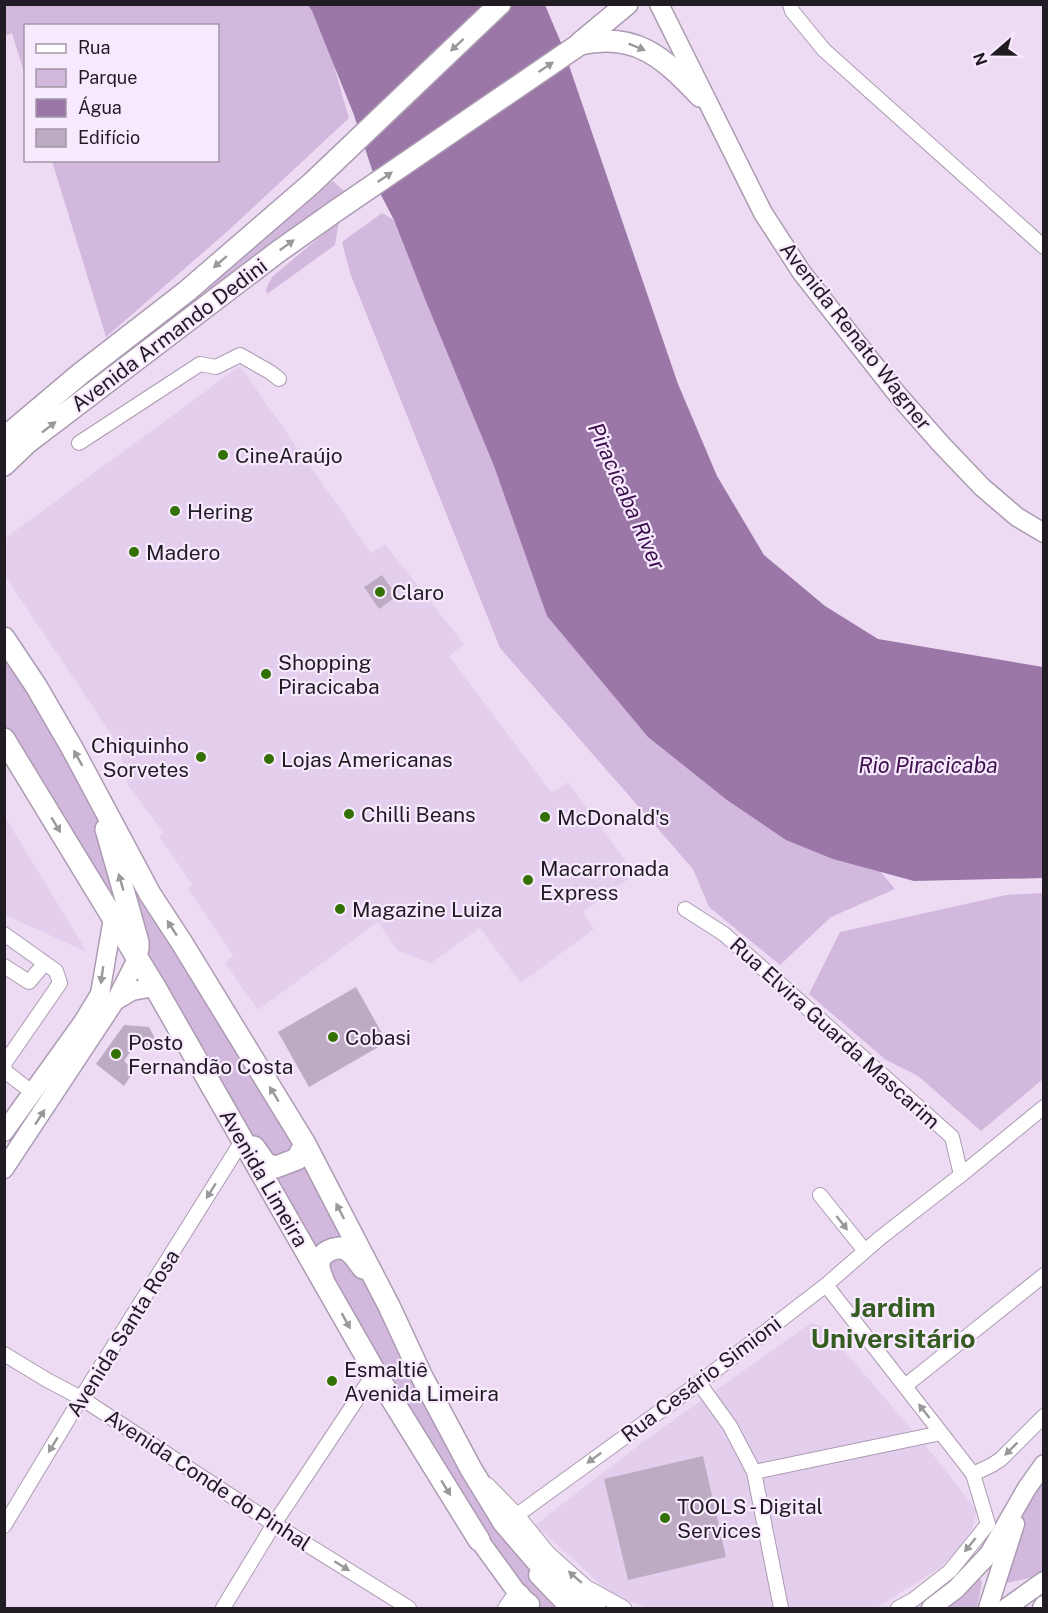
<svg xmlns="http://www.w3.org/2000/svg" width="1048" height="1613" viewBox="0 0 1048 1613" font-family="'Public Sans',sans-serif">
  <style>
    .built { fill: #e4ceed }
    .green { fill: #d3b8de }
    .water { fill: #9a77a7 }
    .building { fill: #bcabc2 }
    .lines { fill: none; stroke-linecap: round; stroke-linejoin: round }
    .minor-casing { stroke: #ac9bb2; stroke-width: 16 }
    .major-casing { stroke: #ac9bb2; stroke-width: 21 }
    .highway-casing { stroke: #ac9bb2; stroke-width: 24 }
    .minor { stroke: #fff; stroke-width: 14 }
    .major { stroke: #fff; stroke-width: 18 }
    .highway { stroke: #fff; stroke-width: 21 }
    .oneway { fill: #9b989c }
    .poi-dot { fill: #337104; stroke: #f8eafe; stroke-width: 2 }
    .labels { text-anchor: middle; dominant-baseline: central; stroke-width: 4.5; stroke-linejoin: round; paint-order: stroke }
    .street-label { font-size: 21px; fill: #211b23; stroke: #f8eafe }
    .poi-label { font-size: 21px; fill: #211b23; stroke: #f8eafe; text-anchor: start }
    .water-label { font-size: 22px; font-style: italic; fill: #3e0f4d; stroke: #f8eafe }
    .district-label { font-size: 27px; font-weight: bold; fill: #345c20; stroke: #f8eafe }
  </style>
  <rect width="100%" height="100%" fill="#eddbf4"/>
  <!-- built -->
  <path class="built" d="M240 366 371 553 385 544 464 644 449 656 552 793 568 782 635 874 583 912 594 929 521 983 480 928 431 963 398 951 378 922 258 1010 225 963 233 955 188 889 192 884 159 837 163 832 128 785 119 746 5 576 4 539Z
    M5 817 87 952 5 915Z
    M811 1323 824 1327 926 1446 977 1511 972 1529 958 1551 938 1569 876 1608H648L611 1594 535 1525 644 1441Z"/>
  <!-- green -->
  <path class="green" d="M4 5H308L312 11 331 56 349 118 229 230 106 337 52 161 218 160V26H26L25 76 12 33 5 36Z
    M333 181 344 191 135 352 132 346Z
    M382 213 394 220 451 362 895 889 831 917 780 965 709 907 693 869 500 648 350 273 342 242Z
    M339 221 335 245 267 294 266 289 272 277Z
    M5 638 182 943 422 1377 570 1608H534L519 1595 5 739Z
    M1043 893V1079L981 1131 918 1076 886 1060 809 994 840 932 1006 895Z
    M1043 1466V1575L994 1586 1027 1488Z
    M975 1571 982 1582 977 1608H931Z"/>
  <!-- water -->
  <path class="water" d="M308 5H545L562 45 678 384 717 476 764 555 825 606 878 639 1043 667V878L914 881 833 859 786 840 727 800 648 737 547 616 494 466 427 304 394 220 379 191 354 115 312 11Z"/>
  <!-- building -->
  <path class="building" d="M382 575 397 596 379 609 364 587Z
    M356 987 387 1042 309 1087 278 1032Z
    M124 1025 149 1027 159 1046H134L124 1061 134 1071 124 1086 96 1064Z
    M703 1456 726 1557 628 1580 604 1479Z"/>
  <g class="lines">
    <!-- minor casing -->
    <g class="minor-casing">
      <path id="minor" d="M790 4 792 11 824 50 1044 247
        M79 443 200 364 216 367 240 355 270 372 279 379
        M685 909 724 934 952 1137 961 1175
        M4 934 56 971 60 983 4 1064
        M4 966 29 982 45 963
        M4 1065 6 1072 33 1093
        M820 1195 865 1251
        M826 1285 973 1474 988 1524 950 1571 913 1600 898 1608
        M4 1354 47 1380 81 1398 274 1524 409 1608
        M699 1383 730 1426 754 1472 781 1608
        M905 1386 1044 1275
        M754 1472 941 1433
        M973 1474 992 1465 1001 1459 1044 1416
        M488 1485 517 1515 699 1383 826 1285 880 1238 961 1175 1044 1107
        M517 1515 548 1553 586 1587 624 1608
        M4 1526 81 1398 242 1141
        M223 1608 274 1524 375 1372
        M505 1608 517 1591"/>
    </g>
    <!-- major casing -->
    <g class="major-casing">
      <path id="major" d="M659 4 763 213 802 273 897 394 940 443 982 487 1017 517 1044 533
        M116 1000 137 959
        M4 1132 83 1022 100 994 113 918
        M4 1169 115 1001 132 991 155 987
        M479 1540 519 1595 530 1604
        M538 1575 570 1608
        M931 1608 956 1589 989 1554 1027 1488 1044 1464
        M988 1608 1015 1524
        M1006 1608 1044 1581
        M1042 1608 1044 1605"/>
    </g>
    <!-- highway casing -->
    <g class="highway-casing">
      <path id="highway" d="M580 43 627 4
        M4 438 80 374 187 291 312 183 500 4
        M4 465 27 443 279 251 337 210 580 44C636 32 663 57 700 96
        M4 638 36 686 72 748 150 894 182 943 305 1144 389 1306 422 1377 471 1469 504 1523 547 1573 568 1591 595 1608
        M4 739 155 987 375 1372 479 1540
        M106 829 138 942V949
        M254 1147 266 1164 276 1167 297 1159 305 1144
        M323 1280C322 1276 319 1271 319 1266 318 1253 336 1244 347 1250 354 1254 358 1262 363 1268
        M519 1595 526 1608"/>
    </g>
    <!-- minor -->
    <use href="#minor" class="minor"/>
    <!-- major -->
    <use href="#major" class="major"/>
    <!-- highway -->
    <use href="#highway" class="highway"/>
  </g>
  <!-- one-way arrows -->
  <defs><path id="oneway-solid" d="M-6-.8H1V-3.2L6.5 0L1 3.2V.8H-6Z" transform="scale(1.5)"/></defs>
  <g class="oneway">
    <use href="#oneway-solid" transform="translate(457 45) rotate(137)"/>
    <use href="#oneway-solid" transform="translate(637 47) rotate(22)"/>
    <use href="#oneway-solid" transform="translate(546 67) rotate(-34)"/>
    <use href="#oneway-solid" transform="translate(385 177) rotate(-34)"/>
    <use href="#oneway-solid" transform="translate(287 245) rotate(-36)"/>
    <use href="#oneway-solid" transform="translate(220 262) rotate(139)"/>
    <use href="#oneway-solid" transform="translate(49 427) rotate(-38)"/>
    <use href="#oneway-solid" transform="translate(78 758) rotate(-119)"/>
    <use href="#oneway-solid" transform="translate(56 825) rotate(59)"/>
    <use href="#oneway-solid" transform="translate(121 882) rotate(-106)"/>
    <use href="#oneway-solid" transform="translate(172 928) rotate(-123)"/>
    <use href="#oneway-solid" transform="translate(102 975) rotate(98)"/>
    <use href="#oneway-solid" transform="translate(274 1094) rotate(-121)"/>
    <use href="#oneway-solid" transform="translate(40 1117) rotate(-57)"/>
    <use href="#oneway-solid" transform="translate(211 1191) rotate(122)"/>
    <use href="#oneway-solid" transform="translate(340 1211) rotate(-117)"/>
    <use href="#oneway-solid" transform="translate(842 1223) rotate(52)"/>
    <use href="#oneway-solid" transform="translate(346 1321) rotate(61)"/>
    <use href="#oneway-solid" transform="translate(924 1411) rotate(-128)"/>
    <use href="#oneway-solid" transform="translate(53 1445) rotate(121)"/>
    <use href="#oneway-solid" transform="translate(1011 1449) rotate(135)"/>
    <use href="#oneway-solid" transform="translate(594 1458) rotate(144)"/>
    <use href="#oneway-solid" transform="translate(446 1488) rotate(58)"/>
    <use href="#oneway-solid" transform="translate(970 1545) rotate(129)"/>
    <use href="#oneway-solid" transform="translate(342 1566) rotate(32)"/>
    <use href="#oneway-solid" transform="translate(575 1577) rotate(-139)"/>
  </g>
  <!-- markers -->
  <g class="poi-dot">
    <circle cx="223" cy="455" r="6"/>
    <circle cx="175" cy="511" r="6"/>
    <circle cx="134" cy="552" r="6"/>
    <circle cx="380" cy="592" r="6"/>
    <circle cx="266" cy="674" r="6"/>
    <circle cx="201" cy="757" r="6"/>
    <circle cx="269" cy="759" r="6"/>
    <circle cx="349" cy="814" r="6"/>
    <circle cx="545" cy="817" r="6"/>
    <circle cx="528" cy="880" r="6"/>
    <circle cx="340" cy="909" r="6"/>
    <circle cx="333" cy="1037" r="6"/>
    <circle cx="116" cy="1054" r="6"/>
    <circle cx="332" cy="1381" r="6"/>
    <circle cx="665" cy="1518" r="6"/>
  </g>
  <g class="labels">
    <!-- street labels -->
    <g class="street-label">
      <text transform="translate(169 335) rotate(-37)">Avenida Armando Dedini</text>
      <text transform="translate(856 336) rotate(52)">Avenida Renato Wagner</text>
      <text transform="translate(835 1033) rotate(42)">Rua Elvira Guarda Mascarim</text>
      <text transform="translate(264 1178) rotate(60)">Avenida Limeira</text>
      <text transform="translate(123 1333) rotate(-58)">Avenida Santa Rosa</text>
      <text transform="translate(701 1379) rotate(-37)">Rua Cesário Simioni</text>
      <text transform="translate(208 1480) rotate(33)">Avenida Conde do Pinhal</text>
    </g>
    <!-- poi labels -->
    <g class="poi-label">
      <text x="235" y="455">CineAraújo</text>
      <text x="187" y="511">Hering</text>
      <text x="146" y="552">Madero</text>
      <text x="392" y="592">Claro</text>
      <text x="278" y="662">Shopping<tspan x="278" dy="24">Piracicaba</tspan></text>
      <text x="189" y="745" text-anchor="end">Chiquinho<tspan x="189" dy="24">Sorvetes</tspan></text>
      <text x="281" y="759">Lojas Americanas</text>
      <text x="361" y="814">Chilli Beans</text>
      <text x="557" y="817">McDonald's</text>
      <text x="540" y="868">Macarronada<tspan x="540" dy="24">Express</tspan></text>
      <text x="352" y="909">Magazine Luiza</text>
      <text x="345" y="1037">Cobasi</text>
      <text x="128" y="1042">Posto<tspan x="128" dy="24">Fernandão Costa</tspan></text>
      <text x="344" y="1369">Esmaltiê<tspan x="344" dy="24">Avenida Limeira</tspan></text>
      <text x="677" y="1506">TOOLS - Digital<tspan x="677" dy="24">Services</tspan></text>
    </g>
    <!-- water labels -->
    <g class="water-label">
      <text transform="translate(627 496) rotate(66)">Piracicaba River</text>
      <text x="928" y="765">Rio Piracicaba</text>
    </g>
    <!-- district labels -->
    <g class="district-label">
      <text x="893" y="1307">Jardim<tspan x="893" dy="31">Universitário</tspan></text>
    </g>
  </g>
  <!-- border -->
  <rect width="1048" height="1613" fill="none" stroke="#211b23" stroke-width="12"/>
  <!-- legend -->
  <rect x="24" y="24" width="195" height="138" fill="#f8eafe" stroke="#a297a6" stroke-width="1.5"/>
  <rect x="36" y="44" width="30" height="9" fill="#ffffff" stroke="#a297a6" stroke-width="1.5"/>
  <text x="78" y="54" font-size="18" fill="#211b23">Rua</text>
  <rect x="36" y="69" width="30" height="18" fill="#d3b8de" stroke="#a297a6" stroke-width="1.5"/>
  <text x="78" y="84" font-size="18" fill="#211b23">Parque</text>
  <rect x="36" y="99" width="30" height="18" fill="#9a77a7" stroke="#a297a6" stroke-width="1.5"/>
  <text x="78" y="114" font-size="18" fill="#211b23">Água</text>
  <rect x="36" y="129" width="30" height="18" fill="#bcabc2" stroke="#a297a6" stroke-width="1.5"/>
  <text x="78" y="144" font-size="18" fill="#211b23">Edifício</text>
  <!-- north arrow -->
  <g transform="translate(994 54) rotate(250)" stroke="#f8eafe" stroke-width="4.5" paint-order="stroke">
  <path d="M0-4.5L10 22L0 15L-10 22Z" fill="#211b23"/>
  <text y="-9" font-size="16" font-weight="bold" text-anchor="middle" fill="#211b23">N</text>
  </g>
</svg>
